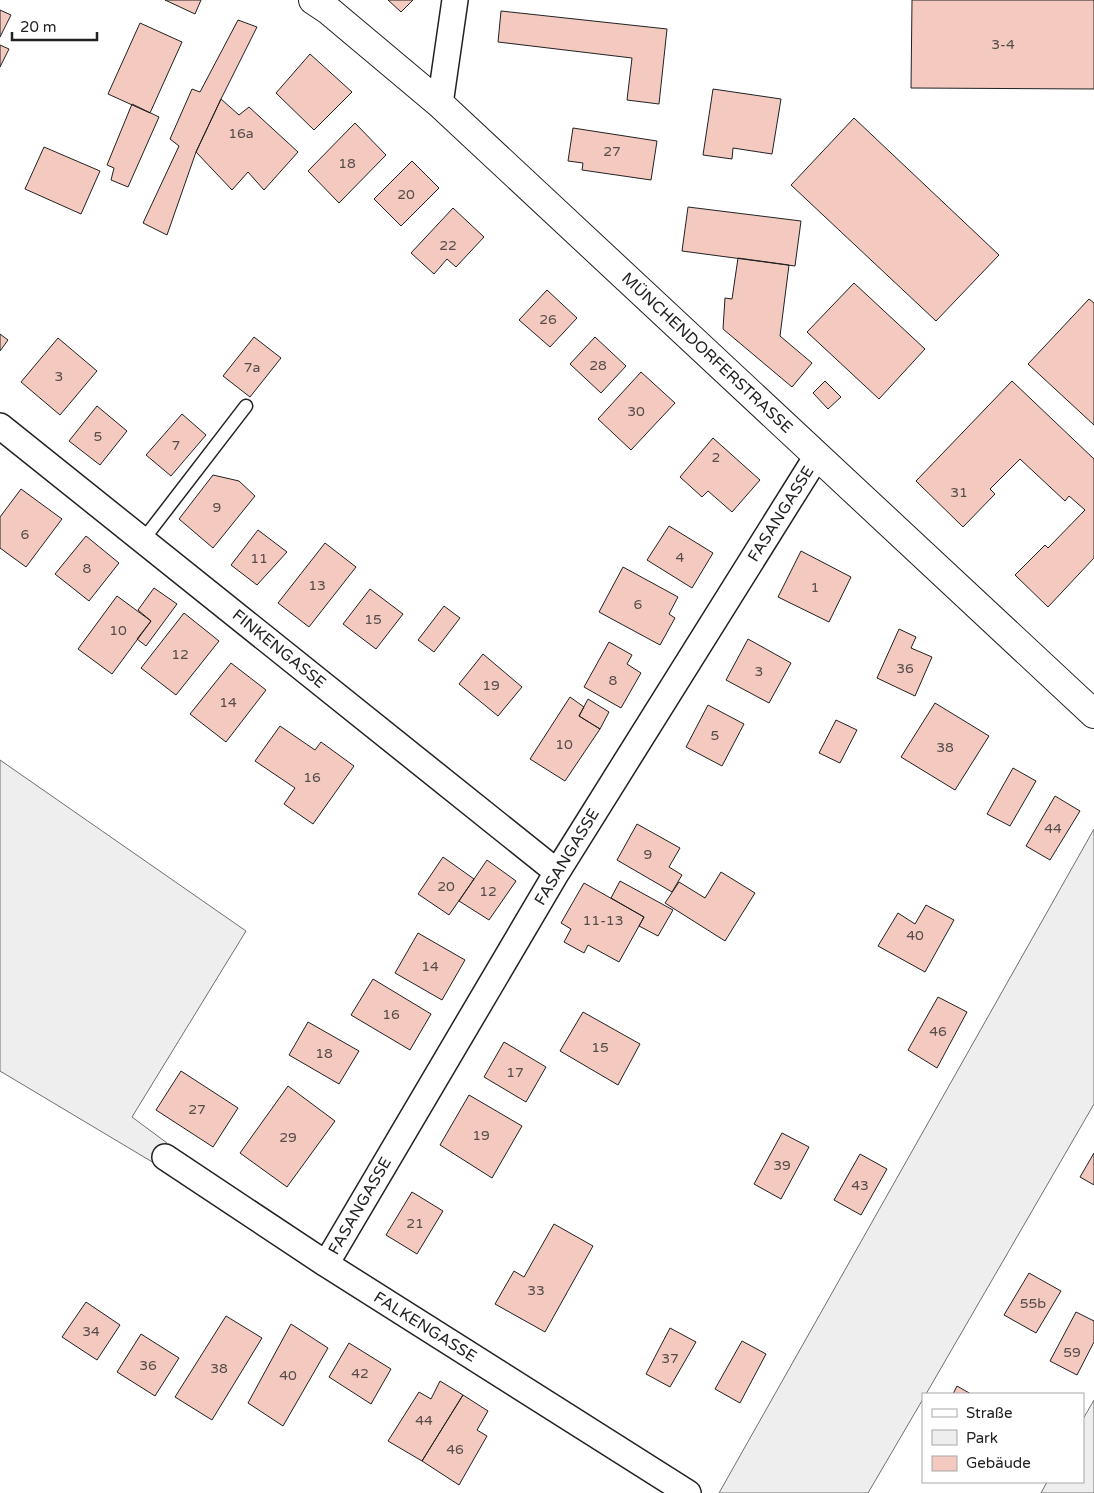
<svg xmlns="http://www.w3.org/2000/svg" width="1094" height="1493" viewBox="0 0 1094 1493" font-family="'Varela Round',sans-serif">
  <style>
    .green { fill: #eee; stroke: #6f6f6f }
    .building { fill: #f3c9c0; stroke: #222 }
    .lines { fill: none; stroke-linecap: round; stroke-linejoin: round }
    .lane-casing { stroke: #222; stroke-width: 15 }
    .street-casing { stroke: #222; stroke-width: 28 }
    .secondary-casing { stroke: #222; stroke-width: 30 }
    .lane { stroke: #fff; stroke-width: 12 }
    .street { stroke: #fff; stroke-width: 25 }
    .secondary { stroke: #fff; stroke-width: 28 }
    .labels { text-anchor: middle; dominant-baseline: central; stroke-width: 4; stroke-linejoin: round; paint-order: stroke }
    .number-label { font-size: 14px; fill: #564c4a }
    .street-label { font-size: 16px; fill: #222; stroke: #fff }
  </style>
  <rect width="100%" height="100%" fill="#fff"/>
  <!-- green -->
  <path class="green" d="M0 760 246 931 132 1117 167 1143 154 1163 0 1071Z
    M1094 829V1104L926 1394H923V1399L868 1493H719Z
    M1094 1400V1493H1041L1047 1482H1083V1419Z"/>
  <!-- building -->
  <path class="building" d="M165 0H201L195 14Z
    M388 0H413L401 12Z
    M912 0H1094V89L911 88Z
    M0 10 11 15 0 37Z
    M501 11 667 29 659 104 627 100 632 58 498 42Z
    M238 20 257 27 221 99 196 152 167 235 143 223 179 146 170 139 192 89 200 92Z
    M140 23 182 42 150 113 108 94Z
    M0 45 9 49 0 67Z
    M310 54 352 92 314 130 276 93Z
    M713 89 781 99 772 154 733 148 732 159 703 155Z
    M221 99 239 115 249 107 298 152 264 190 248 172 232 190 196 152Z
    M132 104 159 117 128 187 111 180 114 168 107 165Z
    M854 118 999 255 936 321 791 185Z
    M355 123 386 155 339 203 308 171Z
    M573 128 657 141 651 180 582 170 583 163 568 161Z
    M44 147 100 171 81 214 25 189Z
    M412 161 439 188 401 226 374 199Z
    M688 207 801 221 795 266 682 251Z
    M453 208 484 237 456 267 447 259 434 274 411 253Z
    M738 258 789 265 780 336 812 363 792 387 723 329 725 298 732 299Z
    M854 283 925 349 879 399 807 332Z
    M547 290 577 318 550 347 519 320Z
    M1089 299 1094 303V425L1028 364Z
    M0 334 8 340 0 351Z
    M254 337 281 358 250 397 223 376Z
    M595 337 626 366 601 393 570 364Z
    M58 338 97 371 60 415 21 382Z
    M641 372 675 403 631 450 598 419Z
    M825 381 841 397 828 409 813 393Z
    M1012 381 1094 459V558L1048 607 1015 575 1045 545 1048 548 1085 510 1069 496 1065 501 1020 459 990 489 995 494 963 527 916 481Z
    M97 406 127 431 100 465 69 441Z
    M182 414 206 435 171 476 146 455Z
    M713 438 760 480 732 512 708 491 702 497 680 477Z
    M213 475 239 481 255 496 213 548 179 519Z
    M21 489 62 519 26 567 0 548V517Z
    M669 526 713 553 692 588 647 560Z
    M258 530 287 552 257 585 231 565Z
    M86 536 119 563 89 601 55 574Z
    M325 543 356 567 309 627 278 603Z
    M801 551 851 577 829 622 778 597Z
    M623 567 678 597 669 614 675 618 660 645 599 612Z
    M154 588 177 604 146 646 137 639 151 621 138 610Z
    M370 589 403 614 376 649 343 624Z
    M117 596 151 621 112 674 78 649Z
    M444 606 460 618 434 652 418 640Z
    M184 613 219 641 176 695 141 668Z
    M899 629 916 637 911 648 932 657 915 696 877 678Z
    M748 639 791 663 769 703 726 680Z
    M609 642 632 655 627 664 641 673 621 708 584 687Z
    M483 654 522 687 498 716 459 684Z
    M231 663 266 690 226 742 190 714Z
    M570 697 584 707 579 716 600 729 565 781 530 759Z
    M588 699 609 712 600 729 579 716Z
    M935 703 989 736 955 790 901 757Z
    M708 705 744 724 722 766 686 747Z
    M836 720 857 730 840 763 819 753Z
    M280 726 315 750 321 742 354 766 313 824 284 804 295 788 255 761Z
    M1013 768 1036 781 1010 826 987 814Z
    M1055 796 1080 811 1050 860 1026 846Z
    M637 824 680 848 669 867 682 875 672 892 617 860Z
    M443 857 474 879 449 915 418 894Z
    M487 860 516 881 489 920 459 901Z
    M721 872 755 893 725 941 665 903 679 882 705 898Z
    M620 881 673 910 658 936 639 926 644 917 611 898Z
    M584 883 644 917 619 962 588 945 584 953 564 942 571 929 561 923Z
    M926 905 954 920 925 972 878 946 898 913 915 924Z
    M418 933 465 960 442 1000 395 973Z
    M373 979 431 1014 410 1050 351 1015Z
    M938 997 967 1012 937 1068 908 1050Z
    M583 1012 640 1044 618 1085 560 1051Z
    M308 1022 359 1051 339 1084 289 1055Z
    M504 1042 546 1067 526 1102 484 1077Z
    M181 1071 238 1108 213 1147 156 1110Z
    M288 1086 335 1121 287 1187 240 1153Z
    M469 1095 522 1126 492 1178 440 1145Z
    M782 1133 809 1147 781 1199 754 1184Z
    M1094 1153V1185L1080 1177Z
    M860 1154 887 1169 861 1215 834 1200Z
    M412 1192 443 1211 417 1254 386 1235Z
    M554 1224 593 1246 545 1332 495 1304 514 1271 524 1277Z
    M1029 1273 1061 1291 1036 1333 1004 1315Z
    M86 1302 120 1325 97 1360 62 1337Z
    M1076 1312 1094 1321V1342L1077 1375 1050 1361Z
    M226 1316 262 1338 212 1420 175 1397Z
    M291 1324 328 1348 283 1426 248 1403Z
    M670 1328 696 1342 670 1387 646 1374Z
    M141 1334 179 1358 155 1396 117 1372Z
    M742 1341 766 1354 740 1403 715 1389Z
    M349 1343 391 1369 371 1404 329 1377Z
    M440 1381 463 1395 422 1461 388 1441 419 1392 431 1399Z
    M957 1386 971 1394H953Z
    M463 1395 488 1411 477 1430 487 1436 459 1485 422 1461Z"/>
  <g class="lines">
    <!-- lane casing -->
    <g class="lane-casing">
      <path id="lane" d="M143 540 246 406"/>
    </g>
    <!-- street casing -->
    <g class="street-casing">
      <path id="street" d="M440 104 455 0
        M0 426 557 872
        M165 1157 326 1264 688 1493
        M326 1264 557 872 817 456"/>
    </g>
    <!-- secondary casing -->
    <g class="secondary-casing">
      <path id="secondary" d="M313 0 328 10 440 104 1094 714"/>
    </g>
    <!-- lane -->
    <use href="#lane" class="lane"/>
    <!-- street -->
    <use href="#street" class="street"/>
    <!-- secondary -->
    <use href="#secondary" class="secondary"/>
  </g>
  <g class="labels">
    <!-- number labels -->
    <g class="number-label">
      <text x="1003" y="44">3-4</text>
      <text x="241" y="133">16a</text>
      <text x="612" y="151">27</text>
      <text x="347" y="163">18</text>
      <text x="406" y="194">20</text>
      <text x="448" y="245">22</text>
      <text x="548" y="319">26</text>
      <text x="598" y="365">28</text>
      <text x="252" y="367">7a</text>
      <text x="59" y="376">3</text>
      <text x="636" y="411">30</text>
      <text x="98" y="436">5</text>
      <text x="176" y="445">7</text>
      <text x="716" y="457">2</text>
      <text x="959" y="492">31</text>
      <text x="217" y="507">9</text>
      <text x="25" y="534">6</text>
      <text x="680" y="557">4</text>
      <text x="259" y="558">11</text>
      <text x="87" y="568">8</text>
      <text x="317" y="585">13</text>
      <text x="815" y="587">1</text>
      <text x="638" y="604">6</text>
      <text x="373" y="619">15</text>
      <text x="118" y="630">10</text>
      <text x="180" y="654">12</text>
      <text x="905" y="668">36</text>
      <text x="759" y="671">3</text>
      <text x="613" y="680">8</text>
      <text x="491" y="685">19</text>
      <text x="228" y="702">14</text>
      <text x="715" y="735">5</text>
      <text x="564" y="744">10</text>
      <text x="945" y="747">38</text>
      <text x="312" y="777">16</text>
      <text x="1053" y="828">44</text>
      <text x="648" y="854">9</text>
      <text x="446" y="886">20</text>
      <text x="488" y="891">12</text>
      <text x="603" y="920">11-13</text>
      <text x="915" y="935">40</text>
      <text x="430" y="966">14</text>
      <text x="391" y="1014">16</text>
      <text x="938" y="1031">46</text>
      <text x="600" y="1047">15</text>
      <text x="324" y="1053">18</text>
      <text x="515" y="1072">17</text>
      <text x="197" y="1109">27</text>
      <text x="481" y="1135">19</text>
      <text x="288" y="1137">29</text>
      <text x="782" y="1165">39</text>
      <text x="860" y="1185">43</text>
      <text x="415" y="1223">21</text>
      <text x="536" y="1290">33</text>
      <text x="1033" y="1303">55b</text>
      <text x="91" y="1331">34</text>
      <text x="1072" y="1352">59</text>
      <text x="670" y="1358">37</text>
      <text x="148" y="1365">36</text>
      <text x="219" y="1368">38</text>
      <text x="360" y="1373">42</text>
      <text x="288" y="1375">40</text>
      <text x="424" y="1420">44</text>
      <text x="455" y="1449">46</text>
    </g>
    <!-- street labels -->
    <g class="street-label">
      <text transform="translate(707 353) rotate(43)">MÜNCHENDORFERSTRASSE</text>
      <text transform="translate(781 514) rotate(-58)">FASANGASSE</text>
      <text transform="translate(279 649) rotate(39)">FINKENGASSE</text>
      <text transform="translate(567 857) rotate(-59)">FASANGASSE</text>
      <text transform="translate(360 1206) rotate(-60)">FASANGASSE</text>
      <text transform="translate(425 1327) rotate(32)">FALKENGASSE</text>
    </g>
  </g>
  <!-- legend -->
  <rect x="922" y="1393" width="162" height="90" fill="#ffffff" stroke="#a7a7a7"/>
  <rect x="932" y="1409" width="25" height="8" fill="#ffffff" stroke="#a7a7a7"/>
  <text x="966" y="1418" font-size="15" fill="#222222">Straße</text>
  <rect x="932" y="1430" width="25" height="15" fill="#eeeeee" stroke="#a7a7a7"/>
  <text x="966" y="1443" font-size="15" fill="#222222">Park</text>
  <rect x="932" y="1456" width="25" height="15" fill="#f3c9c0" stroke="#a7a7a7"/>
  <text x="966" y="1468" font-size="15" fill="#222222">Gebäude</text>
  <!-- scale -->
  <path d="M12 32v8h85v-8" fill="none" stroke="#222222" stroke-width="2.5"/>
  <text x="20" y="32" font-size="15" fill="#222222" stroke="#ffffff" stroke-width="4" paint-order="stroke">20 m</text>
</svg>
